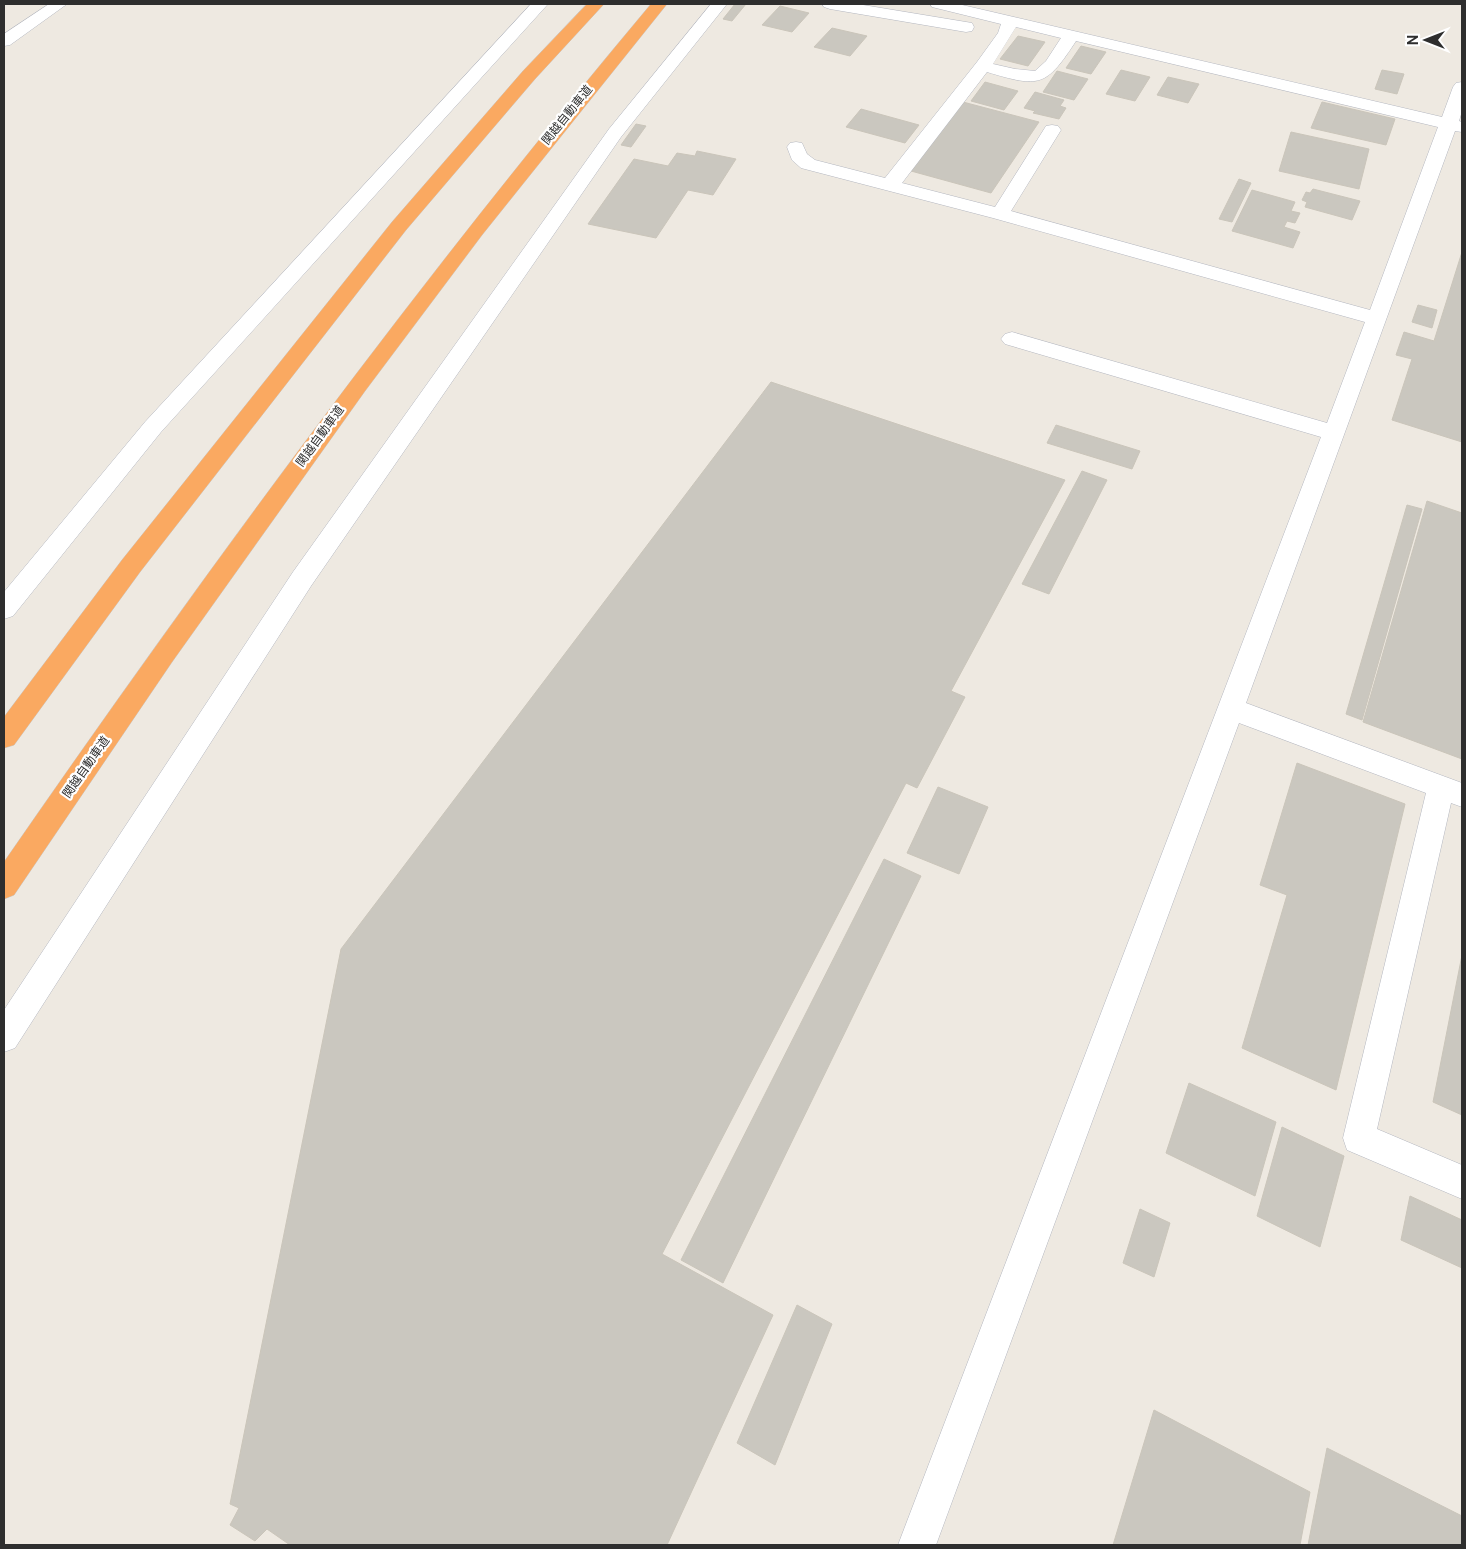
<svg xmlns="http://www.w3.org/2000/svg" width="1466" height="1549" viewBox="0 0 1466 1549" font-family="'Public Sans','Noto Sans JP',sans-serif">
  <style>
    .building { fill: #cac7bf; stroke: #cac5ba }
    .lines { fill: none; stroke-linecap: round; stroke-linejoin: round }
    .minor-casing { stroke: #b4b7c0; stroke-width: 1 }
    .highway-casing { stroke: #c9c9c9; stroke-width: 1 }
    .minor { fill: #fff; fill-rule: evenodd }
    .highway { fill: #faa961; fill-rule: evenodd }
    .labels { text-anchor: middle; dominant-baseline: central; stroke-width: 4.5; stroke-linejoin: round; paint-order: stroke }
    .street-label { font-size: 12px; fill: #2e2e2e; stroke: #fff }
  </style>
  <rect width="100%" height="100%" fill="#eee9e1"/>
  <!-- building -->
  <path class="building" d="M735 4H746L732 21 723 19Z
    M780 6 809 13 792 32 762 25Z
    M832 28 867 36 850 56 814 47Z
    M1018 36 1045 42 1028 66 1000 59Z
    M1081 46 1106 52 1091 74 1066 68Z
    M1121 70 1150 77 1135 101 1106 94Z
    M1382 70 1404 74 1397 94 1375 89Z
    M1057 71 1088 79 1074 100 1043 92Z
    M1168 77 1199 84 1188 103 1157 95Z
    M985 82 1018 91 1004 110 971 101Z
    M1035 92 1064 100 1060 106 1066 108 1059 119 1033 113 1035 111 1024 108Z
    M963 102 1039 122 991 193 911 171Z
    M1322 102 1395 119 1386 145 1311 128Z
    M861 109 919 125 905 143 846 127Z
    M636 124 646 126 631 147 621 145Z
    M1291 132 1369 149 1359 189 1279 171Z
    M697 151 736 159 713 195 688 190 656 238 588 224 634 159 668 166 677 153 695 156Z
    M1239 179 1251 183 1232 222 1219 219Z
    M1313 189 1360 201 1352 220 1305 207 1307 202 1302 200 1306 192 1310 193Z
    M1252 190 1295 202 1291 211 1300 213 1295 223 1287 221 1284 227 1300 232 1293 248 1232 231Z
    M1462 252V442L1392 420 1412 359 1396 355 1404 332 1434 341Z
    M1418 305 1437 310 1432 328 1412 322Z
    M771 382 1065 480 951 691 965 697 917 788 906 783 662 1254 773 1315 667 1545H290L267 1529 255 1541 230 1525 239 1508 230 1504 341 949Z
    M1056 425 1140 451 1132 469 1047 443Z
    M1082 471 1107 480 1049 594 1022 584Z
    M1427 501 1462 513V759L1363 722Z
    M1407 505 1422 509 1362 720 1346 714Z
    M1297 763 1405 804 1336 1090 1242 1048 1287 895 1260 885Z
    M938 787 988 807 959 874 907 853Z
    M884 859 921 876 723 1283 681 1260Z
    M1462 955V1115L1433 1102Z
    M1189 1083 1276 1122 1255 1196 1166 1153Z
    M1282 1127 1344 1156 1320 1247 1257 1216Z
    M1410 1196 1462 1220V1268L1401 1240Z
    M1140 1209 1170 1223 1154 1277 1123 1263Z
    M797 1305 832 1324 775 1465 737 1443Z
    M1154 1410 1310 1492 1300 1545H1113Z
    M1327 1448 1462 1516V1545H1308Z"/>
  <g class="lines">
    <!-- minor casing -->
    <g class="minor-casing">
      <path id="minor" d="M49 4H67L10 45 4 46V34Z
        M531 4H548L161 432 13 616 4 619V592L145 422Z
        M711 4H727L621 137 311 586 15 1048 4 1052V1010L293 572 609 129Z
        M822 4H857L966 22 972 23 974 27 972 31 966 32 830 9 824 7Z
        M930 4H958L1442 117 1453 87 1456 83 1462 82V111L1459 121 1462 122V132L1455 131 1246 703 1462 783V807L1451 803 1377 1129 1462 1165V1199L1347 1150 1343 1138 1426 793 1239 723 936 1545H898L1321 437 1005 344 1001 339 1005 334 1012 332 1327 423 1365 322 993 218 801 168 792 160 787 147 790 143 796 142 802 143 807 154 815 160 885 178 977 62 998 33 1001 24 932 7ZM1016 27 1061 38 1046 61 1035 71 1015 69 993 64ZM1076 41 1438 127 1370 310 1011 211 1061 130 1058 126 1052 125 1046 126 995 207 902 183 987 72C1040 88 1046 87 1076 41Z"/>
    </g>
    <!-- highway casing -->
    <g class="highway-casing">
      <path id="highway" d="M587 4H604L535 79 406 230 140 572 14 745 4 748V717L122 560 392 222 523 71Z
        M651 4H667L482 235 365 391 172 662 14 895 4 899V862C208 567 420 279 651 4Z"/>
    </g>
    <!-- minor -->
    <use href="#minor" class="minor"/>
    <!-- highway -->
    <use href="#highway" class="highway"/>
  </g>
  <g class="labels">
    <!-- street labels -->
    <g class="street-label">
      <text transform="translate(567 115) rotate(-51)">関越自動車道</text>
      <text transform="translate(320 436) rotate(-54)">関越自動車道</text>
      <text transform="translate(86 767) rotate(-55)">関越自動車道</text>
    </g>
  </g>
  <!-- border -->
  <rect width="1466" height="1549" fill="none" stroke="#2e2e2e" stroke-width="10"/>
  <!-- north arrow -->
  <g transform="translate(1426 40) rotate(270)" stroke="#ffffff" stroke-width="4" paint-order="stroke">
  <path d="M0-4L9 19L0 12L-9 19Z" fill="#2e2e2e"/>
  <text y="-8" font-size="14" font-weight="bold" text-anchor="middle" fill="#2e2e2e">N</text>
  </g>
</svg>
